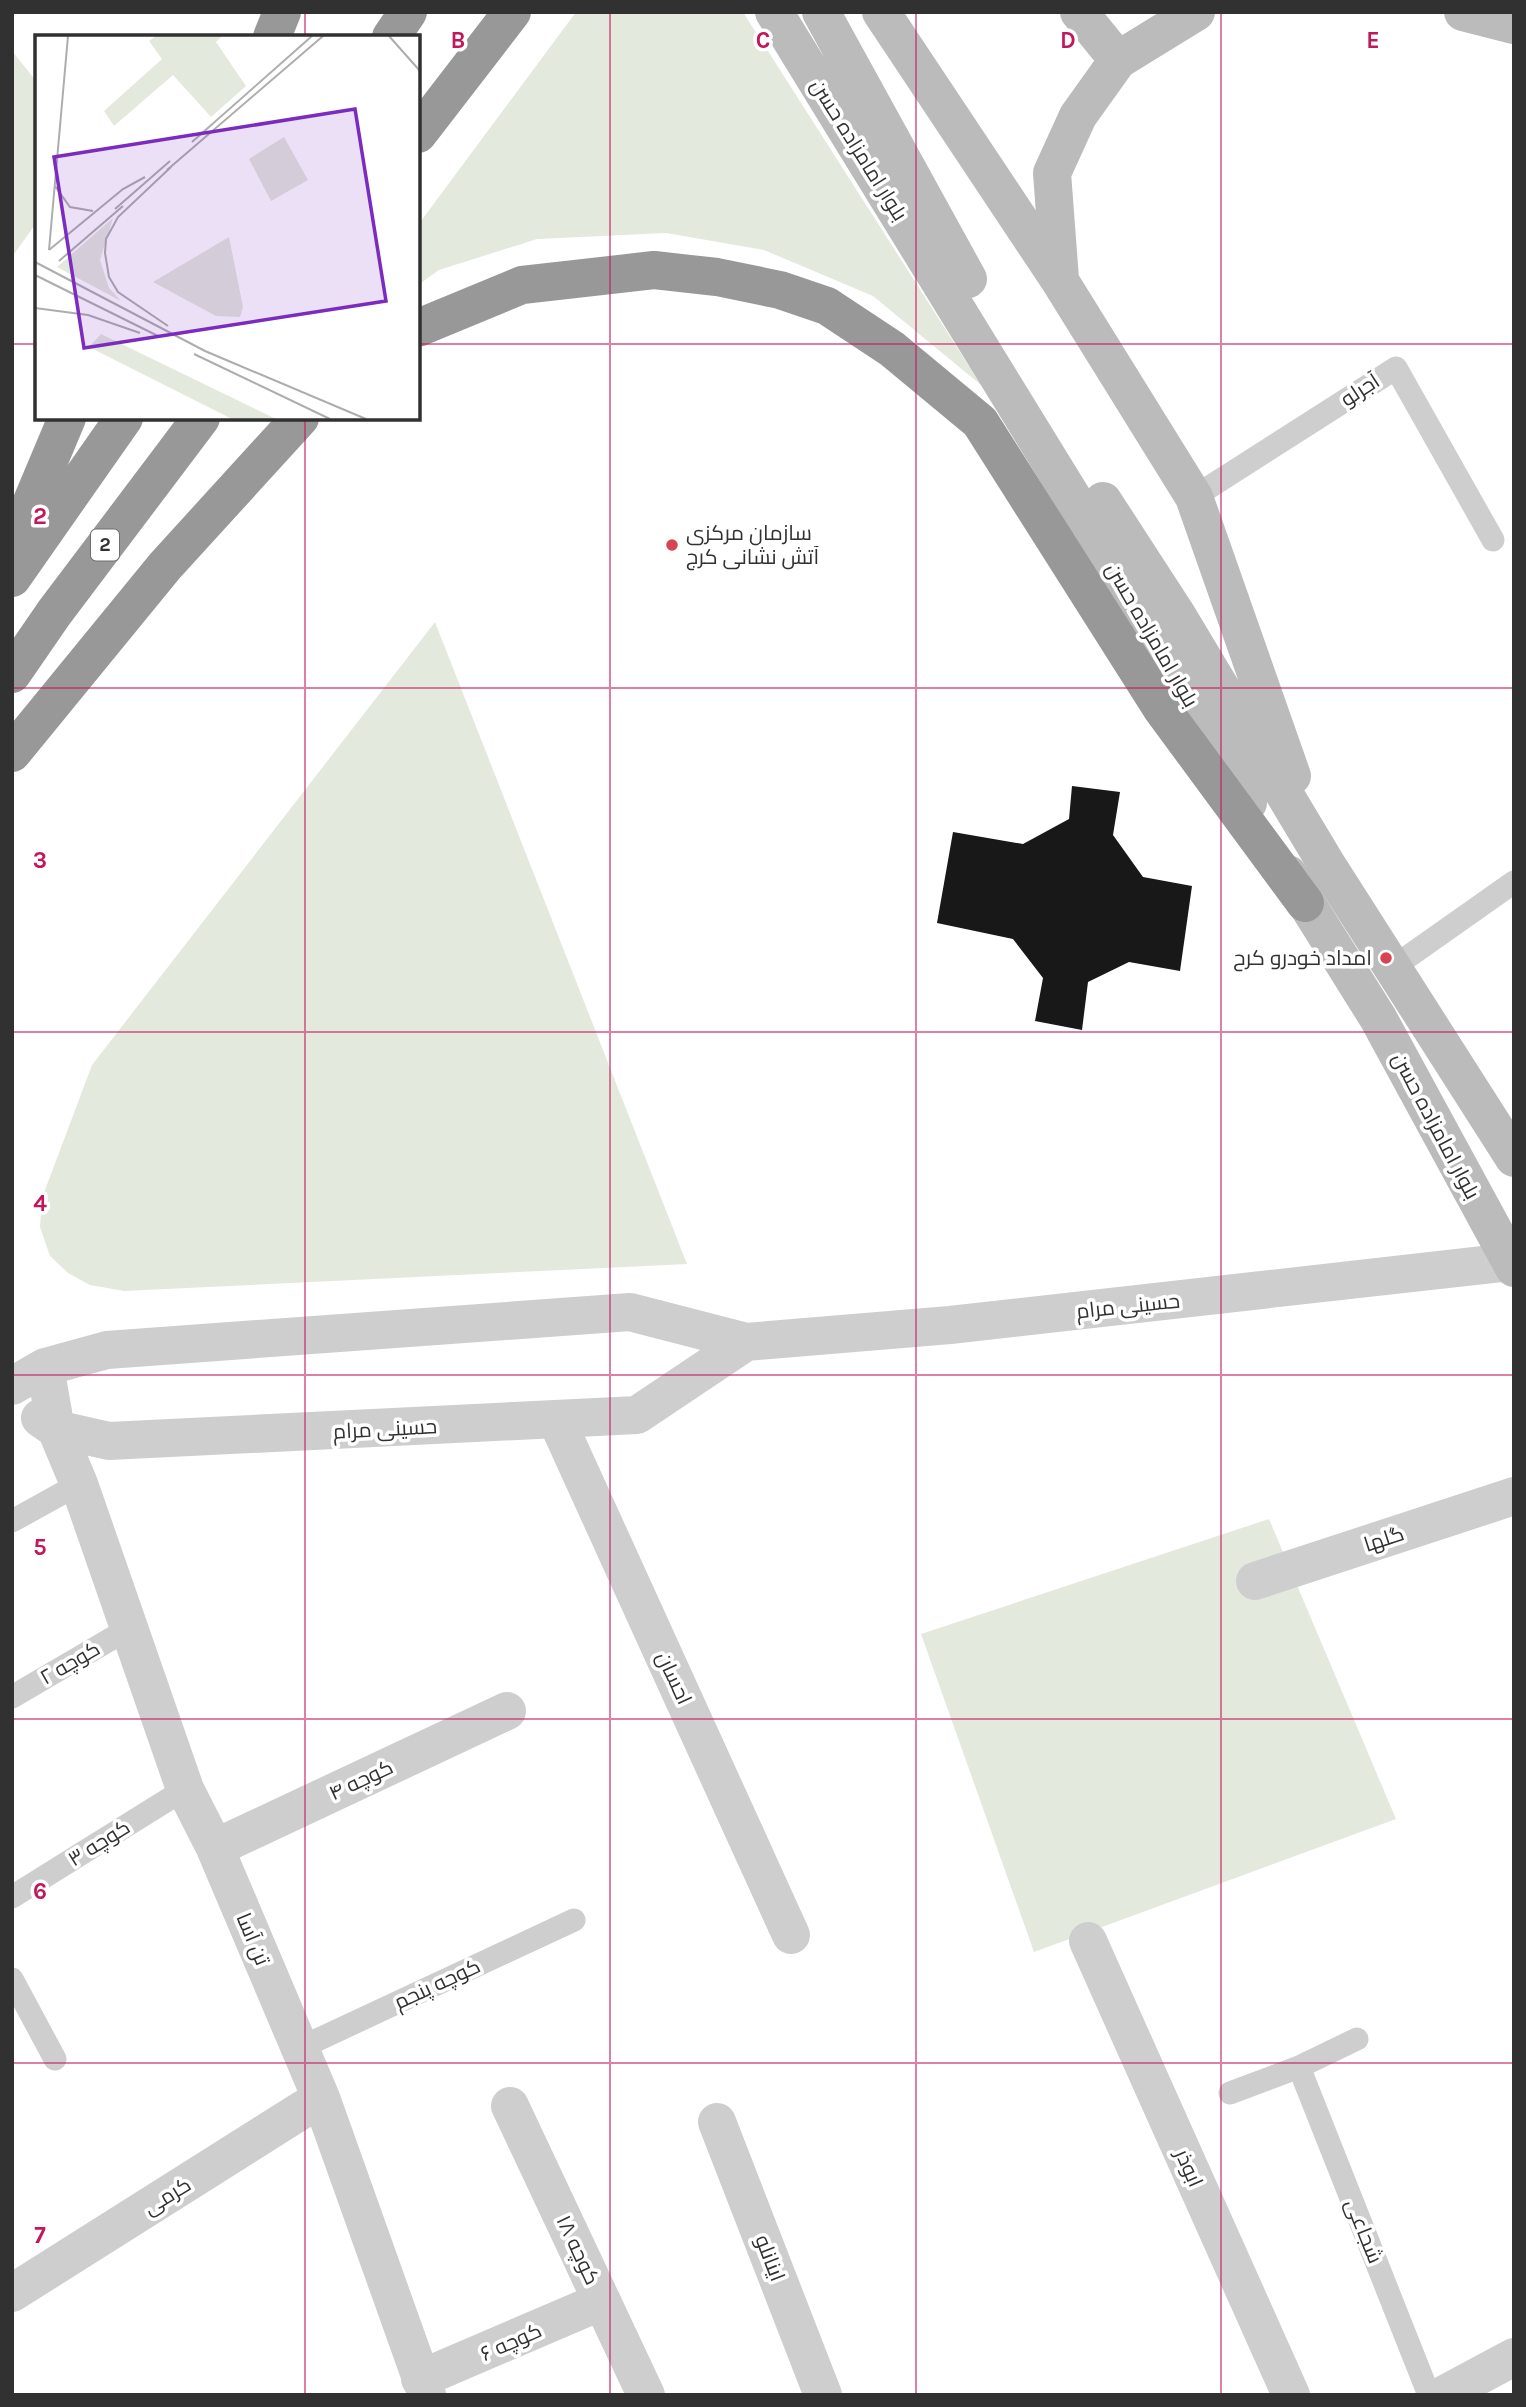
<svg xmlns="http://www.w3.org/2000/svg" width="1526" height="2407" viewBox="0 0 1526 2407" font-family="Karla,Cairo,sans-serif">
  <style>
    .green { fill: #e4e9de }
    .building { fill: #181818 }
    .lines { fill: none; stroke-linecap: round; stroke-linejoin: round }
    .lane { stroke: #cecece; stroke-width: 23 }
    .street { stroke: #cecece; stroke-width: 38 }
    .secondary { stroke: #bbb; stroke-width: 38 }
    .highway { stroke: #989898; stroke-width: 38 }
    .grid { fill: none; stroke: #c2185b; stroke-width: 2; stroke-opacity: 0.55 }
    .poi-dot { fill: #d64550; stroke: #fff; stroke-width: 2.5 }
    .labels { text-anchor: middle; dominant-baseline: central; stroke-width: 7; stroke-linejoin: round; paint-order: stroke }
    .shield { fill: #fff; stroke: #6f6f6f; stroke-width: 2 }
    .shield-label { font-size: 19px; font-weight: bold; fill: #313131 }
    .street-label { font-size: 21px; fill: #313131; stroke: #fff }
    .poi-label { font-size: 21px; fill: #313131; stroke: #fff; text-anchor: start }
    .inset-road { fill: none; stroke: #adadad; stroke-width: 2 }
    .view { fill: #7b2cbf; fill-opacity: 0.15; stroke: #7b2cbf; stroke-width: 3.5 }
    .inset-edge { fill: none; stroke: #313131; stroke-width: 3.5 }
    .grid-label { font-size: 23px; text-anchor: middle; font-weight: bold; fill: #c2185b; stroke: #fff; stroke-width: 7; stroke-linejoin: round; paint-order: stroke }
  </style>
  <rect width="100%" height="100%" fill="#fff"/>
  <!-- green -->
  <path class="green" d="M576 12H743L981 385 873 296 764 250 666 233 537 239 439 270 418 285V225Z
    M12 51 37 82V222L12 257Z
    M435 622 687 1264 124 1291 90 1285 68 1273 50 1256 40 1227 42 1198 92 1065Z
    M1269 1519 1396 1819 1034 1952 921 1634Z"/>
  <!-- building -->
  <path class="building" d="M1072 786 1120 792 1113 835 1143 877 1192 886 1180 971 1129 962 1088 982 1082 1030 1035 1021 1043 978 1013 939 937 923 953 832 1023 844 1069 819Z"/>
  <g class="lines">
    <!-- lane -->
    <path class="lane" d="M1194 497 1396 368 1493 540
      M1392 968 1514 882
      M12 1521 79 1484
      M12 1697 128 1629
      M12 1897 185 1789
      M12 1979 55 2059
      M300 2048 574 1920
      M1299 2067 1429 2395
      M1230 2093 1299 2067 1357 2039"/>
    <!-- street -->
    <path class="street" d="M45 1367 56 1429 79 1484 185 1789 215 1848 321 2098 427 2395
      M12 1386 45 1367 107 1350 630 1312 746 1342 950 1325 1510 1262
      M40 1418 56 1429 109 1441 637 1415 746 1342
      M557 1421 791 1935
      M1255 1581 1514 1496
      M215 1848 507 1711
      M1088 1941 1291 2395
      M510 2106 646 2395
      M717 2122 823 2395
      M12 2293 321 2098
      M420 2379 602 2301
      M1443 2395 1514 2357"/>
    <!-- secondary -->
    <path class="secondary" d="M774 12 1083 515 1248 803
      M821 12 968 279
      M881 12 1060 281 1194 497 1292 776
      M1079 12 1118 60
      M1463 12 1514 25
      M1060 279 1052 173 1078 116 1118 60 1196 12
      M1103 501 1177 615 1327 865 1514 1158
      M1288 874 1378 1018 1514 1268"/>
    <!-- highway -->
    <path class="highway" d="M272 37 282 12
      M391 37 408 12
      M418 134 512 12
      M418 328 522 285 654 270 717 277 780 290 827 306 892 349 980 422 1162 709 1305 903
      M12 549 67 418
      M12 578 124 418
      M12 674 54 613 201 418
      M12 753 165 566 300 418"/>
  </g>
  <!-- grid -->
  <path class="grid" d="M305 12V37M610 12V2395M916 12V2395M1221 12V2395M12 344H37M418 344H1514M305 418V2395M12 688H1514M12 1032H1514M12 1375H1514M12 1719H1514M12 2063H1514"/>
  <!-- markers -->
  <g class="poi-dot">
    <circle cx="672" cy="545" r="7"/>
    <circle cx="1386" cy="958" r="7"/>
  </g>
  <g class="labels">
    <!-- shield labels -->
    <rect class="shield" x="91" y="529.5" width="28" height="31" rx="5"/>
    <g class="shield-label">
      <text x="105" y="545">2</text>
    </g>
    <!-- street labels -->
    <g class="street-label">
      <text transform="translate(859 150) rotate(58)">بلوار امامزاده حسن</text>
      <text transform="translate(1360 390) rotate(-33)">آجرلو</text>
      <text transform="translate(1152 635) rotate(60)">بلوار امامزاده حسن</text>
      <text transform="translate(1436 1126) rotate(62)">بلوار امامزاده حسن</text>
      <text transform="translate(1128 1306) rotate(-6)">حسینی مرام</text>
      <text transform="translate(385 1429) rotate(-3)">حسینی مرام</text>
      <text transform="translate(1384 1539) rotate(-18)">گلها</text>
      <text transform="translate(70 1663) rotate(-30)">کوچه ۲</text>
      <text transform="translate(674 1678) rotate(65)">احسان</text>
      <text transform="translate(361 1780) rotate(-25)">کوچه ۴</text>
      <text transform="translate(99 1843) rotate(-32)">کوچه ۳</text>
      <text transform="translate(253 1939) rotate(67)">تن آسا</text>
      <text transform="translate(437 1984) rotate(-25)">کوچه پنجم</text>
      <text transform="translate(1189 2168) rotate(66)">ابوذر</text>
      <text transform="translate(167 2196) rotate(-32)">کرمی</text>
      <text transform="translate(1364 2231) rotate(68)">شجاعی</text>
      <text transform="translate(578 2250) rotate(65)">کوچه ۱۸</text>
      <text transform="translate(770 2258) rotate(69)">اینانلو</text>
      <text transform="translate(511 2342) rotate(-24)">کوچه ۶</text>
    </g>
    <!-- poi labels -->
    <g class="poi-label">
      <text x="686" y="533">سازمان مرکزی<tspan x="686" dy="24">آتش نشانی کرج</tspan></text>
      <text x="1372" y="958" text-anchor="end">امداد خودرو کرح</text>
    </g>
  </g>
  <!-- overview -->
  <g transform="translate(35 35)">
    <rect width="385" height="385" fill="#fff"/>
    <path d="M121 1H187L181 7 211 51 176 82 138 40 79 91 69 76 127 24 114 6ZM249 102 273 145 236 166 214 124ZM78 183 65 225 74 253 86 266 22 232ZM194 202 208 272 205 282 181 281 118 247ZM66 299 241 384H197L54 312Z" fill="#e4e9de"/>
    <path class="inset-road" d="M354 1 385 36M157 107 277 1M132 135 288 1M20 151 35 172 58 176M80 174 135 126M14 215 33 1M14 215 88 154 110 142M24 226 88 171M0 227 170 316 331 384M0 240 123 301M0 273 53 280 105 298M133 291 83 257 74 242 70 218 71 204 83 182 136 132M159 319 295 384"/>
    <path class="view" d="M320 74 351 266 49 313 19 122Z"/>
    <rect width="385" height="385" class="inset-edge"/>
  </g>
  <g class="grid-label">
    <text x="458" y="48">B</text>
    <text x="763" y="48">C</text>
    <text x="1068" y="48">D</text>
    <text x="1373" y="48">E</text>
    <text x="40" y="524">2</text>
    <text x="40" y="868">3</text>
    <text x="40" y="1211">4</text>
    <text x="40" y="1555">5</text>
    <text x="40" y="1899">6</text>
    <text x="40" y="2243">7</text>
  </g>
  <!-- border -->
  <rect width="1526" height="2407" fill="none" stroke="#313131" stroke-width="28"/>
</svg>
